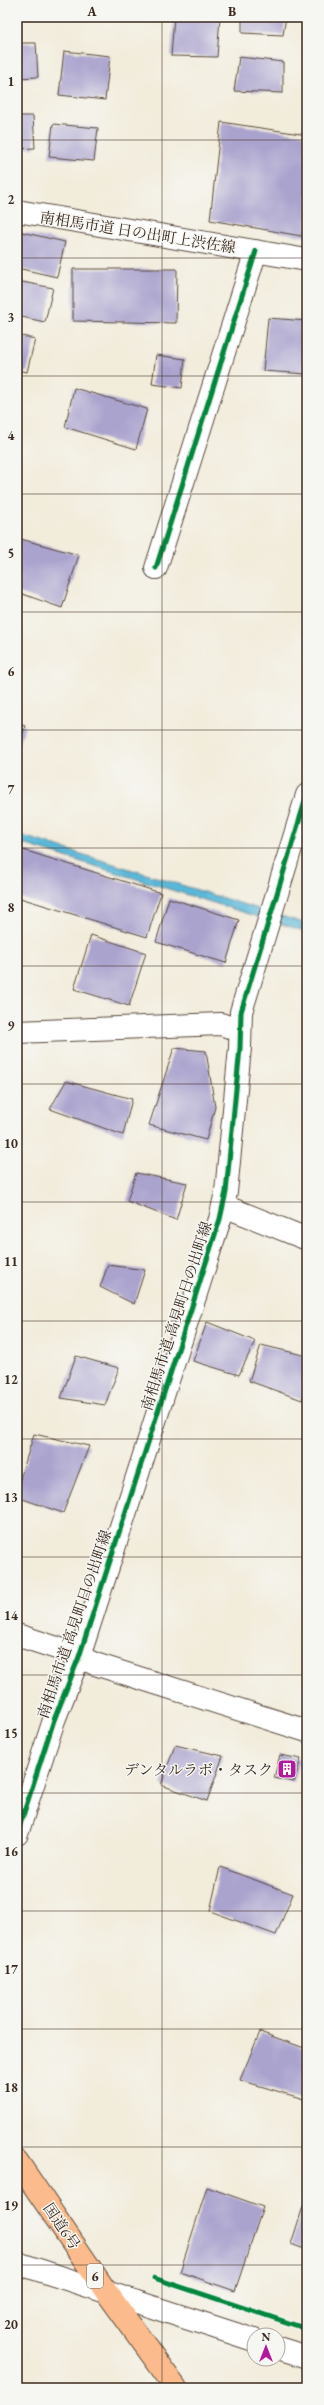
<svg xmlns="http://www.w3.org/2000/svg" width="324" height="2405" viewBox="0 0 324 2405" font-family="'EB Garamond','Noto Serif JP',serif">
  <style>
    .water { fill: #5ab7d8; stroke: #4a707b }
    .building { fill: #aaa3ce }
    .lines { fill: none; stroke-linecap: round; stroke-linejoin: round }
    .minor-casing { stroke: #56473a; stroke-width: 24 }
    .highway-casing { stroke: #56473a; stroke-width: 24 }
    .minor { stroke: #fff; stroke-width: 22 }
    .highway { stroke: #fbbb8c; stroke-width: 22 }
    .cycleway-casing { stroke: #f6f6f2; stroke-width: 8 }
    .cycleway { stroke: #00873e; stroke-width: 5 }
    .grid { fill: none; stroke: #3b2a1e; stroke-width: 1; stroke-opacity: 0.55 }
    .labels { text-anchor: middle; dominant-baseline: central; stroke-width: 3; stroke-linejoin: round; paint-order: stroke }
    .shield { fill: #f6f6f2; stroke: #73675e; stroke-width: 1 }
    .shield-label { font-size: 14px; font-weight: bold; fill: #3b2a1e }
    .street-label { font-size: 15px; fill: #3b2a1e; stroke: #f6f6f2 }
    .poi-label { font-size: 15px; fill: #3b2a1e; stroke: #f6f6f2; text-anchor: end }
    .neatline { fill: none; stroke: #3b2a1e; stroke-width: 1.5 }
    .grid-label { font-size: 13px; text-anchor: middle; font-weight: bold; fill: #3b2a1e }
  </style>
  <rect width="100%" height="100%" fill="#f6f6f2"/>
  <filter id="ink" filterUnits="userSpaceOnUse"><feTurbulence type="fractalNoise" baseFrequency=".025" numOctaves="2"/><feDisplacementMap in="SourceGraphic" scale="8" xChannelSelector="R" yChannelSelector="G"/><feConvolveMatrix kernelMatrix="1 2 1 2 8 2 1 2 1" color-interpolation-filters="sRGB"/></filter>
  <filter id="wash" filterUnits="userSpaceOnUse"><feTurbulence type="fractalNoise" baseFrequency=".012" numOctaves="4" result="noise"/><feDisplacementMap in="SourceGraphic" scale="16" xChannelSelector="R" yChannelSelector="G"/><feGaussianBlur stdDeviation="0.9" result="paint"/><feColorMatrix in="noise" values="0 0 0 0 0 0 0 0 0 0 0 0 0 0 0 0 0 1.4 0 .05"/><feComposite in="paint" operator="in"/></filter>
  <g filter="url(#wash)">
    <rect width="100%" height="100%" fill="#f2ecdb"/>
    <!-- water -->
    <path class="water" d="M17 834 307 924V932L17 842Z"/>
    <g id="blocks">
      <!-- building -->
      <path class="building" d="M174 17H220L217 57 171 56Z
        M242 17H286L283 35 242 33Z
        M17 43H36L38 77 17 78Z
        M64 51 110 56 105 100 59 95Z
        M239 57 283 62V93L234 91Z
        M17 116H33L35 148 17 149Z
        M221 122 307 135V237L210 220Z
        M53 124 98 128 94 161 49 157Z
        M17 231 65 242 57 277 17 268Z
        M73 269H177L176 323 73 321Z
        M17 281 53 288 45 322 17 316Z
        M268 318 307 321V374L263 371Z
        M17 335 35 339 27 372 17 370Z
        M156 355 185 359 182 388 152 384Z
        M74 388 147 409 136 449 65 427Z
        M17 538 79 555 62 608 17 592Z
        M17 723 25 726 17 752Z
        M20 849 161 893 147 937 17 897V857Z
        M169 898 239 920 226 963 156 942Z
        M91 935 146 953 129 1006 74 989Z
        M174 1048 206 1051 215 1107 206 1140 149 1125Z
        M66 1081 132 1099 123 1135 50 1109Z
        M136 1173 187 1183 176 1220 127 1201Z
        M108 1265 145 1270 134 1304 100 1287Z
        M207 1322 255 1341 239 1375 193 1361Z
        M261 1345 307 1356V1387L302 1400 249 1381Z
        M76 1356 119 1368 105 1405 61 1398Z
        M34 1434 89 1446 63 1513 17 1497V1489Z
        M175 1745 223 1756 207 1801 161 1785Z
        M280 1755 301 1759 294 1782 274 1778Z
        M220 1867 293 1894 276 1935 210 1911Z
        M260 2032 307 2049V2100L240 2080Z
        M207 2187 263 2207 235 2291 180 2272Z
        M307 2194V2250L291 2244Z"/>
    </g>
  </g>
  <g filter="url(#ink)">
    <use href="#blocks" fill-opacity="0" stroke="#56473a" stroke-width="1"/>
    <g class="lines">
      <!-- minor casing -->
      <g class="minor-casing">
        <path id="minor" d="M17 211 307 260
          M156 568 256 251
          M17 1032 221 1024 240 1031
          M224 1206 307 1239
          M17 1635 66 1651 95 1664 307 1731
          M17 1834 54 1720 79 1657 220 1219 226 1192 240 1048 241 1012 307 795
          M17 2263 254 2340
          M278 2348 307 2357"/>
      </g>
      <!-- highway casing -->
      <g class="highway-casing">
        <path id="highway" d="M17 2161 105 2290 176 2388"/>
      </g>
      <!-- minor -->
      <use href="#minor" class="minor"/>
      <!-- highway -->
      <use href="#highway" class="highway"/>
      <!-- cycleway casing -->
      <g class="cycleway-casing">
        <path id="cycleway" d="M156 568 256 251
          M17 1834 54 1720 79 1657 220 1219 226 1192 240 1048 241 1012 307 795
          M154 2278 307 2329"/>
      </g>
      <!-- cycleway -->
      <use href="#cycleway" class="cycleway"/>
    </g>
  </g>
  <!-- grid -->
  <path class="grid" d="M162 17V2388M17 140H307M17 258H307M17 376H307M17 494H307M17 612H307M17 730H307M17 848H307M17 966H307M17 1084H307M17 1202H307M17 1321H307M17 1439H307M17 1557H307M17 1675H307M17 1793H307M17 1911H307M17 2029H307M17 2147H307M17 2265H307"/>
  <!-- icons -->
  <defs>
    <g id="building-square" transform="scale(1)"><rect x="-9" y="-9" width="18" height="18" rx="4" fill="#b5179e" stroke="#f6f6f2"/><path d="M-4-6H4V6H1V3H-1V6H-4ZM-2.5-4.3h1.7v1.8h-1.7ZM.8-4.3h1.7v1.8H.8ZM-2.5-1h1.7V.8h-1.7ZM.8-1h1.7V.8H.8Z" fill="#fff"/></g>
  </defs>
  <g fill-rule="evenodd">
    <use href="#building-square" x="287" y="1769"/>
  </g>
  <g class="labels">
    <!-- shield labels -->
    <rect class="shield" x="87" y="2264" width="16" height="24" rx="3"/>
    <g class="shield-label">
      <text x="95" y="2276">6</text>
    </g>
    <!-- street labels -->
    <g class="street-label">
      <text transform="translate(138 232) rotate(9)">南相馬市道 日の出町上渋佐線</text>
      <text transform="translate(176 1316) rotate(-72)">南相馬市道 高見町日の出町線</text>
      <text transform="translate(74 1624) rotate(-71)">南相馬市道 高見町日の出町線</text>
      <text transform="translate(62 2226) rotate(56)">国道6号</text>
    </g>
    <!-- poi labels -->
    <g class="poi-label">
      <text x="273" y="1769">デンタルラボ・タスク</text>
    </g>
  </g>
  <!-- margin -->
  <rect width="324" height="2405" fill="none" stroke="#f6f6f2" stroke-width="44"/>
  <!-- north arrow -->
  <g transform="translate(266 2347)"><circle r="19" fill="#f6f6f2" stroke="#aba49d"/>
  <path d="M0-3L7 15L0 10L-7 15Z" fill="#b5179e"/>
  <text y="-6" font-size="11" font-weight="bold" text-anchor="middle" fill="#3b2a1e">N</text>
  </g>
  <rect x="22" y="22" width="280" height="2361" class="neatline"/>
  <g class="grid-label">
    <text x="92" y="16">A</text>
    <text x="232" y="16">B</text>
    <text x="11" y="86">1</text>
    <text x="11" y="204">2</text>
    <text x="11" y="322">3</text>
    <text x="11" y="440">4</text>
    <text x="11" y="558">5</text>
    <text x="11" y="676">6</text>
    <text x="11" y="794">7</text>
    <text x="11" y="912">8</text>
    <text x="11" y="1030">9</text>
    <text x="11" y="1148">10</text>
    <text x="11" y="1266">11</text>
    <text x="11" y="1384">12</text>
    <text x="11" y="1502">13</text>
    <text x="11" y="1620">14</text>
    <text x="11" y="1738">15</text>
    <text x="11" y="1856">16</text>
    <text x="11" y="1974">17</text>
    <text x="11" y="2092">18</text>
    <text x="11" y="2210">19</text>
    <text x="11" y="2329">20</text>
  </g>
</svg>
